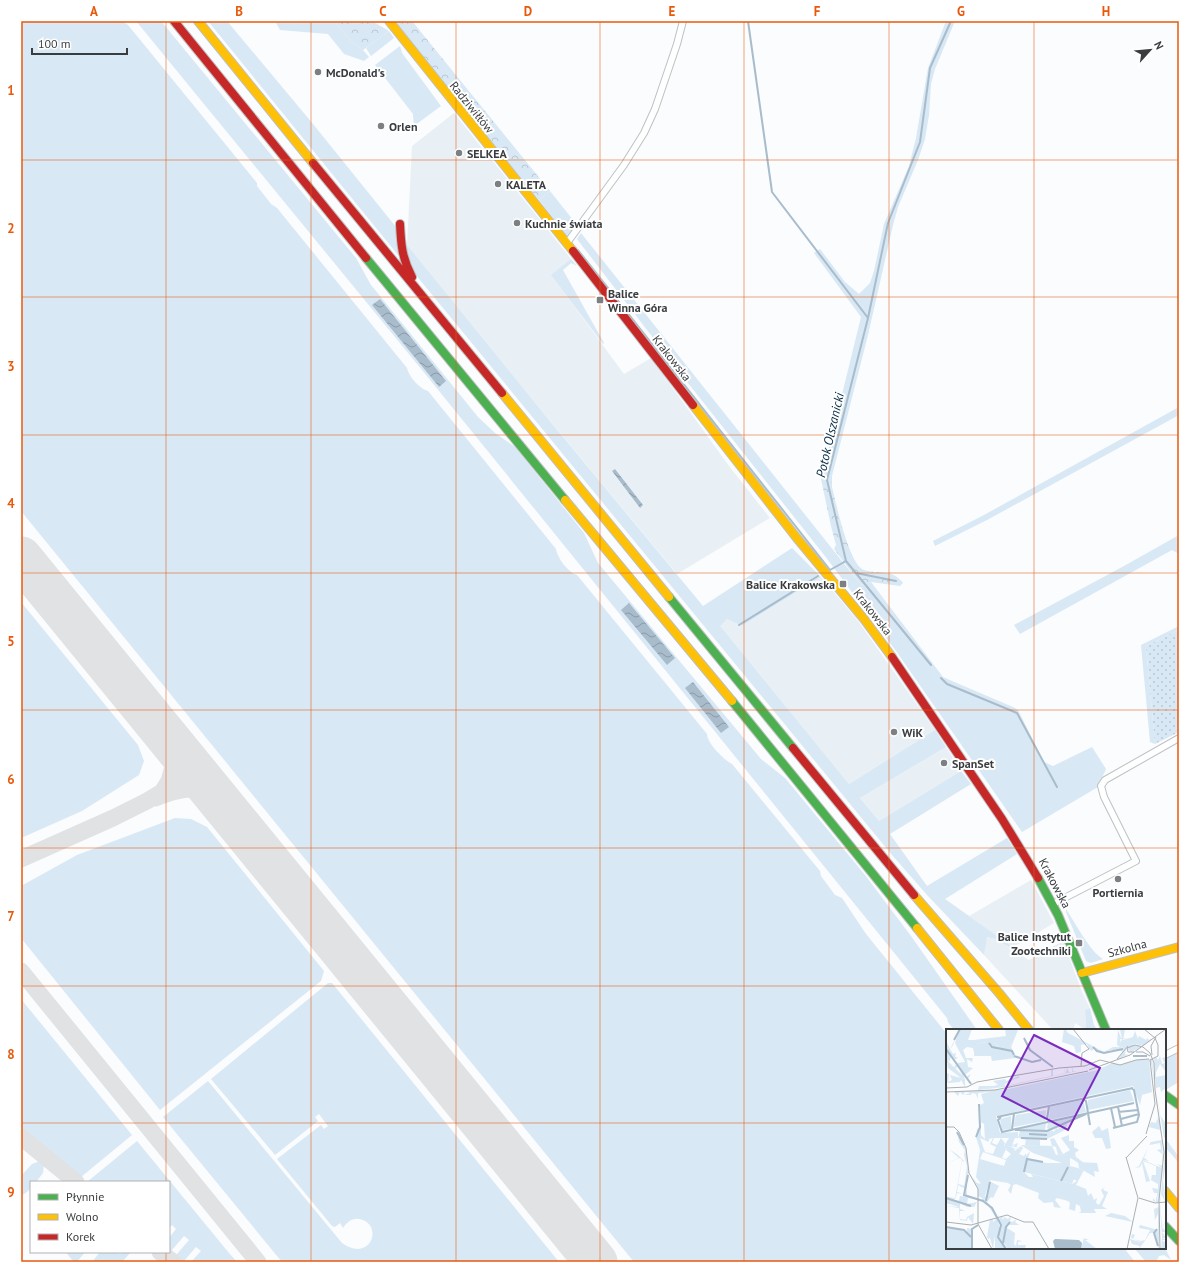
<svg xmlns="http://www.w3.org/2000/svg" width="1200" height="1283" viewBox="0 0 1200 1283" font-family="'PT Sans',sans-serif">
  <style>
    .built { fill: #e9f0f5 }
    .grass { fill: #d8e8f4 }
    .forest { fill: url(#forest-crowns) }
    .garden { fill: url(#garden-dots) }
    .water { fill: url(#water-waves) }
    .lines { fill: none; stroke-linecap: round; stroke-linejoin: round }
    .stream { stroke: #a8bccc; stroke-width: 2 }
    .taxiway { stroke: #e1e2e3; stroke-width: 17 }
    .runway { stroke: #e1e2e3; stroke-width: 43 }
    .street-casing { stroke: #bec0c2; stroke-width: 8 }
    .fast-casing { stroke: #bec0c2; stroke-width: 10 }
    .slow-casing { stroke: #bec0c2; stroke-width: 10 }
    .jam-casing { stroke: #bec0c2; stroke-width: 10 }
    .street { stroke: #feffff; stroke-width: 6 }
    .fast { stroke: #4caf50; stroke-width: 8 }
    .slow { stroke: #ffc107; stroke-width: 8 }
    .jam { stroke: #c62828; stroke-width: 8 }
    .grid { fill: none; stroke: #e8590c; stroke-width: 1; stroke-opacity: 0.55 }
    .poi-dot { fill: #7d8082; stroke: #fff; stroke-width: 1.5 }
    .labels { text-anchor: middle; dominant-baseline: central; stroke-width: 4; stroke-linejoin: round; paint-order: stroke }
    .poi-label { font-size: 12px; font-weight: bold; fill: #3a3d40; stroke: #fff; text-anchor: start }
    .street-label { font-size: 12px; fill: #3a3d40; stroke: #fff }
    .water-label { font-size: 13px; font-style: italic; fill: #0b2e47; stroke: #fff }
    .inset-river { fill: none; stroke: #a8bccc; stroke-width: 2 }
    .inset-road { fill: none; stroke: #adb0b2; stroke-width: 1 }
    .view { fill: #7b2cbf; fill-opacity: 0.15; stroke: #7b2cbf; stroke-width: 2 }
    .inset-edge { fill: none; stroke: #3a3d40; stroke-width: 2 }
    .neatline { fill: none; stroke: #e8590c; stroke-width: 1.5 }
    .grid-label { font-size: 13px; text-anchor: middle; font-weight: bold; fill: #e8590c }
  </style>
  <defs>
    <pattern id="forest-crowns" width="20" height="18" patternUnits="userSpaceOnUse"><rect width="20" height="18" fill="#d8e8f4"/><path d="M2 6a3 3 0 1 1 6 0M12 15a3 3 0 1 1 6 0" fill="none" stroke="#bac8d2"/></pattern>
    <pattern id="garden-dots" width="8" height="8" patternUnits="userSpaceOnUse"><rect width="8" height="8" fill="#d8e8f4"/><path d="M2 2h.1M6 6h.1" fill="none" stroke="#bac8d2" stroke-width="1.8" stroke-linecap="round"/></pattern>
    <pattern id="water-waves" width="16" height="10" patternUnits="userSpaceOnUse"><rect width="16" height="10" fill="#a8bccc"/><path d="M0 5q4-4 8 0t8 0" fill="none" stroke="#8a9aa7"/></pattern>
  </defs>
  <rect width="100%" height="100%" fill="#fafcfe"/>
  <!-- built -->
  <path class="built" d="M454 113 541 221 571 259 552 276 624 374 651 358 729 466 770 518 677 574 468 322 407 245 412 146Z
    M821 577 858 621 935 730 849 784 719 626 727 619 742 626Z
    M946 747 961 771 879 821 860 798Z
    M1031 880 1054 923 1019 944 1013 947 969 916Z
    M986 937 995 939 1029 960 1063 941 1082 992 1090 1008 1085 1010 1086 1030 1075 1023 1073 1030H1053L984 955Z"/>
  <!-- grass -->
  <path class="grass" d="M21 21H122L128 25 257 183V186L271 204 277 208 407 368C409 377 420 389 428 391L556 549C557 558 569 573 577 575L707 734C707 743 724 760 732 764L820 871 821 876 835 895 842 898 866 934 947 1034V1248H1124L1135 1262H634L21 511Z
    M136 21H161L356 258 371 285 478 417 495 433 515 447 584 533 598 563 761 759 785 778 865 875 911 936 977 1030H954L948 1022 947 1018 422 370Z
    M208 21H227L313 124 396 227 398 255Z
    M275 21H334L353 43 363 50 369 57 364 61 344 54 328 34 280 30Z
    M946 21H955L935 69 931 84 929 115 925 139 918 160 898 207 893 225 868 335 832 476 823 472 861 317 814 253 820 249 845 282 859 294 870 283 874 271 884 224 909 166 916 138 928 68Z
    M389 31 394 38 371 56 366 48Z
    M400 46 402 53 441 106 414 126 413 114 375 65Z
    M550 191 577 225 568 237 539 200Z
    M581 233 861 585 871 582 943 677 952 681 1013 707 1018 710 1044 762 1053 766 1092 747 1106 769 1098 787 1022 832 896 651 825 556 684 378 577 239Z
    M407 245 549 420 703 606 792 548 821 577 742 626 727 619 720 626 849 784 935 730 946 747 860 798 879 821 961 771 971 784 890 834 927 886 1007 838 1017 854 945 899 1013 947 1012 949 995 939 987 937 984 955 928 896 892 855 411 269 406 253Z
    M571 259 577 266 571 263 563 270 604 343 603 344 551 275Z
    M1179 407V415L987 520 935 546 933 541 984 515Z
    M1179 535V554L1172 550 1020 634 1014 625 1124 566Z
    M21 602 138 745 144 761 139 775 82 811 21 838Z
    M1179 626V630L1146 646 1155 744 1150 742 1141 645Z
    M175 818 191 819 207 827 324 971 321 981 160 1110 21 938V886L77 855Z
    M1066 909C1074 921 1091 953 1103 959L1091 963 1086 961 1066 912Z
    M328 983H332L559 1262H282L163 1117 208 1081 342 1243C372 1264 384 1223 359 1219 352 1218 347 1222 343 1228L340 1223 335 1227 332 1226 277 1159 321 1125 324 1129 328 1126 319 1114 315 1117 318 1121 275 1155 211 1079Z
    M21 999 132 1135 81 1177 21 1127Z
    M1090 1008 1094 1025 1097 1030H1086L1085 1010Z
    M1179 1050V1082L1167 1089 1165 1087V1057Z
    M1165 1138 1179 1157V1163L1165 1147Z
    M137 1141 229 1253 237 1262H191L201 1251 196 1247 184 1261H182L177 1257V1254L189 1240 184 1236 172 1250H169V1238L176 1229 172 1225 169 1228V1182H87Z
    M40 1161 44 1164 43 1173 36 1182H31C31 1189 28 1193 21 1195V1176L32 1164Z
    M1134 1248H1165L1171 1260 1164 1255 1159 1256 1156 1262H1146Z
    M66 1252H85L77 1262 72 1260Z
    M100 1252H117L120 1254 122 1252H131L122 1262H92Z"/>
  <!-- forest -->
  <path class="forest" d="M334 21H372L389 31 363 50 353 43Z
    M393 21H412L550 191 539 200 491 143Z
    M823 472 832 476V487C836 503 849 565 864 570 879 575 890 567 903 583L900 586 871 582 861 585 834 549 836 545 831 526 821 479Z"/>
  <!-- garden -->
  <path class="garden" d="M1179 630V732L1155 744 1146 646Z"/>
  <!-- water -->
  <path class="water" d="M380 299 446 381 439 387 372 305Z
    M615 469 643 505 640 508 612 471Z
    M629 603 675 658 667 665 621 610Z
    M693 682 729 727 721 733 685 688Z"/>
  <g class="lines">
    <!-- stream -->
    <path class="stream" d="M748 21 772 192 868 318
      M578 250 830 570 846 561
      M856 573 896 581
      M739 625 818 576
      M931 665 846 561 827 480 868 318 888 223 920 142 930 68 951 21
      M941 678 947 684 1017 713 1057 787"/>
    <!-- taxiway -->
    <path class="taxiway" d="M155 798C173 791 196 783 213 796 216 799 219 802 222 805
      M21 859 113 818 147 801 162 792 169 781 174 763 172 749 166 736
      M21 971 258 1262
      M21 1137 76 1182
      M160 1252 173 1262
      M595 1261 596 1262"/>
    <!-- runway -->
    <path class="runway" d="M21 558 596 1262"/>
    <!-- street casing -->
    <g class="street-casing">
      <path id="street" d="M567 243 624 165 644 133 655 109 677 44 683 21
        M1053 904 1136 861 1104 797 1101 786 1105 780 1179 738
        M1165 1055 1179 1048"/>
    </g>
    <!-- fast casing -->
    <g class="fast-casing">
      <path id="fast" d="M366 258 565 500
        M669 597 793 748
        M732 701 917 928
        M1038 878 1058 915 1106 1030
        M1165 1095 1179 1105
        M1165 1226 1179 1241"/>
    </g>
    <!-- slow casing -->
    <g class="slow-casing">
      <path id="slow" d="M198 21 313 163
        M389 21 573 251
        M502 393 669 597
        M693 405 796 537 864 619 892 657
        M565 500 732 701
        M914 895 999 993 1029 1030
        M917 928 999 1030
        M1082 973 1179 947
        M1165 1191 1179 1208"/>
    </g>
    <!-- jam casing -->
    <g class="jam-casing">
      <path id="jam" d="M174 21 366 258
        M313 163 502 393
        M400 224C401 245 402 258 412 277
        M573 251 693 405
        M892 657 1002 819 1038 878
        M793 748 914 895"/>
    </g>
    <!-- street -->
    <use href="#street" class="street"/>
    <!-- fast -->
    <use href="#fast" class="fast"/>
    <!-- slow -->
    <use href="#slow" class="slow"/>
    <!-- jam -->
    <use href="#jam" class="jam"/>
  </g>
  <!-- grid -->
  <path class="grid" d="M166 21V1182M311 21V1262M456 21V1262M600 21V1262M744 21V1262M889 21V1262M1034 21V1030M21 160H1179M21 297H1179M21 435H1179M21 573H1179M21 710H1179M21 848H1179M21 986H1179M21 1123H947M1165 1123H1179M1034 1248V1262M166 1252V1262"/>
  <!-- markers -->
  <g class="poi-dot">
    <circle cx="318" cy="72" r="4"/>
    <circle cx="381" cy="126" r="4"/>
    <circle cx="459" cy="153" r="4"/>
    <circle cx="498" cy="184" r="4"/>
    <circle cx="517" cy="223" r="4"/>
    <rect x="596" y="296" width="8" height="8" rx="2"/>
    <rect x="839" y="580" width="8" height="8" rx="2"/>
    <circle cx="894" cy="732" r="4"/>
    <circle cx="944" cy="763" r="4"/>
    <circle cx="1118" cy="879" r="4"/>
    <rect x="1075" y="939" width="8" height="8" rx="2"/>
  </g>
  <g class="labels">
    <!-- poi labels -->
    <g class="poi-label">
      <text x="326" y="72">McDonald's</text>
      <text x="389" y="126">Orlen</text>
      <text x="467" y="153">SELKEA</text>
      <text x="506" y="184">KALETA</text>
      <text x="525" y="223">Kuchnie świata</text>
      <text x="608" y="293">Balice<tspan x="608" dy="14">Winna Góra</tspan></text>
      <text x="835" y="584" text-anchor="end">Balice Krakowska</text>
      <text x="902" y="732">WiK</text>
      <text x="952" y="763">SpanSet</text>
      <text x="1118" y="892" text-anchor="middle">Portiernia</text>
      <text x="1071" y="936" text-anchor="end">Balice Instytut<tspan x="1071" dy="14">Zootechniki</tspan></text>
    </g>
    <!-- street labels -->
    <g class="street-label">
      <text transform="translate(472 107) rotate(51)">Radziwiłłów</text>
      <text transform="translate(672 358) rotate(52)">Krakowska</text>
      <text transform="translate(873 612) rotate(52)">Krakowska</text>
      <text transform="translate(1055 883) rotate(62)">Krakowska</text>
      <text transform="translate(1127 948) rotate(-15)">Szkolna</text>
    </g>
    <!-- water labels -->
    <g class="water-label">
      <text transform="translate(830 435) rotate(-77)">Potok Olszanicki</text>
    </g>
  </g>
  <!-- overview -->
  <g transform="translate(946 1029)">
    <rect width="220" height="220" fill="#fafcfe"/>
    <path d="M174 0H179L177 11 187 8 189 2 192 10 193 7 200 11 201 9 203 11 208 9 197 17 190 15H186L195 18 185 23 180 19 179 26 183 25 171 31 179 19 175 24 177 20 174 15 176 10ZM9 10 7 16 4 20 7 25 10 24 9 28H12L9 31 5 28 3 33 0 25V12L4 20ZM41 13 44 19 55 21 49 14H64L69 29 46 32 45 27H28L30 15ZM214 27 216 35 219 34 216 29 220 28V43L214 35 210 43V48L220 46V59L215 63 214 58 210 59 214 86 220 95V108L218 109 210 59 208 29 210 28 212 31ZM206 30 212 86 211 92 213 88 216 108 214 101 203 98 205 93 210 94 212 86 206 37 203 31 206 63 196 66 194 76 187 57 50 87 54 104 72 103V109H48L46 114 51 116 55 109 59 114 58 117 61 118 56 129 60 130 65 125 60 121 62 117 68 119 69 122 74 117 72 121 75 117 77 119 73 125 78 127 80 124V127L84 122 78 143 83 148H87L85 145 126 155 131 152 127 150 132 139 138 141 130 156 140 160 142 167 145 164 148 171 151 169 150 174 153 176 158 167 155 161 159 158 157 161 162 163 156 177 161 180H148L150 184H132L135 183 134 177 130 175 129 182 123 180 124 174 122 172 111 169 109 171 115 179 108 178 107 173 98 174 92 169 93 164 70 155 67 156 65 165 62 161 65 156 62 154 44 151 38 170 32 167V160L25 147 31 154 35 155 30 148 34 121 30 108 31 100 35 98V106L39 110 38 95 35 93 34 76 38 74 35 65 44 63 32 64V70L30 65 26 64 25 66H18L25 64 19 63 17 66 14 63 12 67 8 63 62 60 152 41 166 34 174 36 190 31ZM34 109 43 113V110L47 109 44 115 50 118 47 125 39 123ZM37 123 60 131 58 137 34 130ZM1 32 8 39 10 35 12 37 9 40 19 51V58L15 51 14 53 2 54 0 52V44L3 45 2 53 6 51 4 46 15 49 2 39ZM126 37 127 42H131L58 58 32 61 33 57H52L47 56H52L47 52 59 50 60 52 73 47V49L69 50 59 55V57L105 47V41L107 40V47L119 44 118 38 120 44 121 38 123 43H126ZM184 61 188 72 142 81V71ZM137 71 140 83 103 91 104 78ZM100 81 99 92 67 98 70 86ZM137 86 104 101 101 99 102 94ZM65 87V100L56 101 54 90ZM100 94 99 102 72 100ZM122 94 119 101 101 110 72 109 74 102 104 101 105 104V101L108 103 109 99 110 102V99L113 101 112 98 115 99V97ZM220 110V134L217 152 220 172 216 157 219 172 215 165 214 173 216 197 220 193 216 198 220 203H216L220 209H216L220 211H216L220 214V220H215L216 208 214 177 215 166ZM216 111 217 133 213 174 203 171 207 172V169L210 173V167L212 172 211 164H208L206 159 212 160V155L205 151 206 146H210V137L197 132 204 152 200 153 196 134 194 138 189 139 193 137 202 119 198 129 203 132 197 131 216 139 211 135 217 137 216 125 211 121 215 120 214 114 203 116 205 113ZM3 120 12 126 19 133 16 132 12 155 19 157 18 159 12 156 11 163 17 165 11 164 9 170 1 169 13 172 14 167 25 168 30 170 22 169 21 175 31 173 28 178H21L14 174V180L19 182H14V190L20 191 21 188 28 184 27 195 22 188 21 192 14 191 13 179 0 177 13 178 0 174V170L19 174 0 170 1 168 9 169 16 131 14 129 0 134 13 129ZM45 153 53 157 47 169 45 168 41 173ZM213 178V220L208 204H204L198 213 193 220 194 217 186 215 184 210 197 214 185 209 186 205 189 206 187 210 195 212 199 211 204 201 188 198 193 199 194 196 212 201V185L209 191 208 180ZM165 184 179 187 187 193 159 187ZM56 187 57 191 58 188 62 190 65 187 64 192 66 193 71 190 69 193 73 196H62L61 199 69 204 68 215 70 217 71 211 76 212 72 213V216H80L79 219 62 220 52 206 59 220H49V206L47 220 44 209 42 210 41 208 43 196 44 191 47 190V193L51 189 54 200 56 196 53 190ZM0 199 14 200 21 204V199L26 200V220H0ZM138 209 143 211H139L151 220H135Z" fill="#d8e8f4" fill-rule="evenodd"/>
    <path d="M13 0H26L22 11H28L60 7 59 0 72 1 65 18 64 14H49L54 21 44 19 40 13 30 15 29 28 27 19 21 18 17 21 20 29H27L26 33 21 30 22 38 27 39 18 47 20 48 25 45 22 50 18 48 19 51 2 33 0 34 2 24 5 28 2 26V32L16 46 7 29 11 34 19 33 9 14ZM118 0H123L120 1 122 4 158 23 167 18H174L171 16 172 1 175 9 181 10H174L176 22 164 21 160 24 152 23 148 18 146 22 143 20 141 15 135 16V23L130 24 128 17 116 13ZM153 97 156 102 162 99 165 119 160 120 156 109H149L146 103ZM12 106 20 119 23 144 21 148V166L32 170 17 165 21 161 18 159 21 137 18 126 19 121 13 113ZM123 106V112H128V118L133 121 129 124 130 128 138 134 134 135 118 125 112 126 110 118 106 117 104 110 108 109 117 125 124 121 115 109ZM63 109H69L66 116 72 114 69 122 70 118H67L70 115 65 118 62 117V120L58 117ZM77 110 94 111V117L79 116 80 110ZM43 152H45L40 171 57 196 52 208 62 220 51 207 55 196 41 175 35 171 41 166Z" fill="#d8e8f4"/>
    <path d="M75 116 106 117 110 126 118 125 124 128V137L132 139 126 155 78 143 81 130 101 134H116L87 124ZM132 133 151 134 153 143 148 142 149 148 133 139Z" fill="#d8e8f4"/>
    <path d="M109 210 133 211 136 214 135 220H109L107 212Z" fill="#a8bccc"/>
    <path class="inset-river" d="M78 9 84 21 107 38M8 11 14 0M43 14 46 18 66 22 68 26M147 18 151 22 158 24 177 20M0 20 25 55M68 27 86 33 95 31M187 27H201M137 70 140 72 144 96M172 78 176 97M165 79 169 98M172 83 192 81M51 88 187 59M55 88 52 91 56 103 188 74M101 90 103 77M175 90 193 85M167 99 191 93 193 86 188 61 185 59M66 100 68 85M69 101 101 102 140 85M11 103 18 116M83 105 101 106M30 108 34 98 33 75M75 109 101 110M78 143 81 130 97 133M22 146 18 166 37 172 46 179 55 196 52 208 60 220M115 152 122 138M0 169 25 177M40 172 44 153M0 198 18 201 25 208M211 200 208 204 212 217M57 214 60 198 64 193M26 220V200L32 196"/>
    <path class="inset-road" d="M127 0 143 20 136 24 135 37M198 0 209 9 212 16V27L204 31M188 23H182L181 19 189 16 197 18 204 24 208 34 209 61 218 123 213 171 214 220M190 23H197L204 27M206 26 205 17 210 8M171 30 182 17M143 41 184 26 220 0M0 59 21 58 31 53 113 39 139 37 154 31 174 36 190 31 203 30M0 63 49 61 142 42M0 98H8L13 103 20 119 23 144 32 160V195L46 220M200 105 209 75 204 31M180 128 192 169M180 129 201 107M193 169 209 174 220 173M0 193 25 196 61 186 78 193H87L103 220M181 220 192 169"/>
    <path class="view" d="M88 6 154 39 122 101 56 67Z"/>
    <rect width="220" height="220" class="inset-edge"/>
  </g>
  <!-- border -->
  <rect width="1200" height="1283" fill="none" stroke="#ffffff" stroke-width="44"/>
  <!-- legend -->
  <rect x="30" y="1181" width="140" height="72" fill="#ffffff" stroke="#b0b1b3"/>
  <rect x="38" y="1194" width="20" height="6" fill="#4caf50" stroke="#b0b1b3"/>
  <text x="66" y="1201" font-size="12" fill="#3a3d40">Płynnie</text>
  <rect x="38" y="1214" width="20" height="6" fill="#ffc107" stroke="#b0b1b3"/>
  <text x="66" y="1221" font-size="12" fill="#3a3d40">Wolno</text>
  <rect x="38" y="1234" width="20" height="6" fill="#c62828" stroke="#b0b1b3"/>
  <text x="66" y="1241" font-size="12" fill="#3a3d40">Korek</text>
  <!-- north arrow -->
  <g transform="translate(1150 50) rotate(63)" stroke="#ffffff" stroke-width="3" paint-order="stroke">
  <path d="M0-3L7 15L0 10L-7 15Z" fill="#3a3d40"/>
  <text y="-6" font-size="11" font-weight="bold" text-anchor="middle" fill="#3a3d40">N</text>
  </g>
  <!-- scale -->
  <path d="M32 48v6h95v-6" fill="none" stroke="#3a3d40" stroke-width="2"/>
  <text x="38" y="48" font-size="12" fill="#3a3d40" stroke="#ffffff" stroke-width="3" paint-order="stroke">100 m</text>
  <rect x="22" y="22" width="1156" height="1239" class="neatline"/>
  <g class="grid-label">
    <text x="94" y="16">A</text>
    <text x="239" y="16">B</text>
    <text x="383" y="16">C</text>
    <text x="528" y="16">D</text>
    <text x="672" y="16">E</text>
    <text x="817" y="16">F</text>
    <text x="961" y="16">G</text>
    <text x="1106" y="16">H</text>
    <text x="11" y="95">1</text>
    <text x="11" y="233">2</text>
    <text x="11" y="371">3</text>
    <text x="11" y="508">4</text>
    <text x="11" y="646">5</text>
    <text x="11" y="784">6</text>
    <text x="11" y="921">7</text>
    <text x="11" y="1059">8</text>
    <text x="11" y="1197">9</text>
  </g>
</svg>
